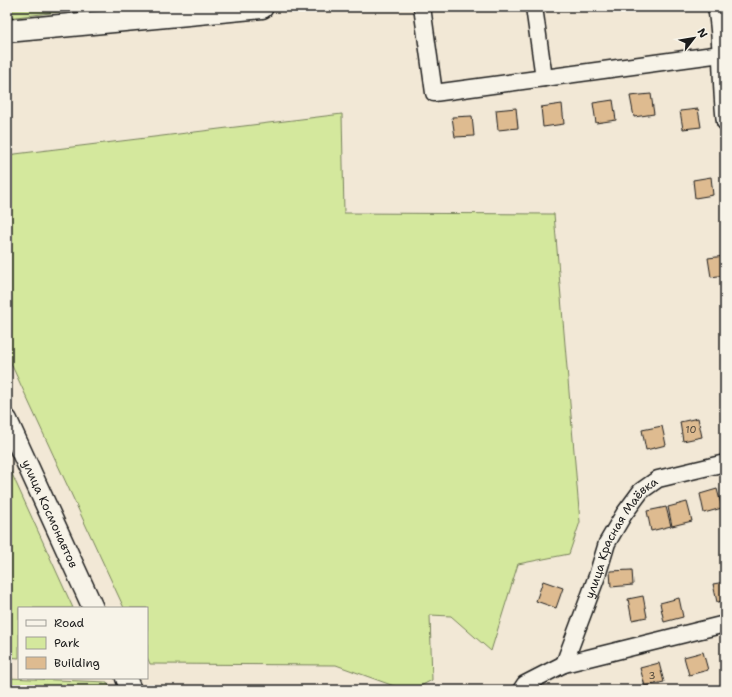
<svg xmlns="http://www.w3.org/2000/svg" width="732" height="697" viewBox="0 0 732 697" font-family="'Shantell Sans',sans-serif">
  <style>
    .green { fill: #d4e89d; stroke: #78825c }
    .building { fill: #debb90; stroke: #1c1c1c }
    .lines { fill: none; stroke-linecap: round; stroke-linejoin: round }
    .minor-casing { stroke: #1c1c1c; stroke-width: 19 }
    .tertiary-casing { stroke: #1c1c1c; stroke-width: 23 }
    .secondary-casing { stroke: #1c1c1c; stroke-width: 25 }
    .minor { stroke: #f7f3e8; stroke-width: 16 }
    .tertiary { stroke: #f7f3e8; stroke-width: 20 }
    .secondary { stroke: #f7f3e8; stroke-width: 22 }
    .labels { text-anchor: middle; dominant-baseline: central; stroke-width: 4; stroke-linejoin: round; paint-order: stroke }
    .number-label { font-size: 10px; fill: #4c4439 }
    .street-label { font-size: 12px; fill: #1c1c1c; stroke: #f7f3e8 }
  </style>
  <rect width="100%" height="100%" fill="#f2e8d6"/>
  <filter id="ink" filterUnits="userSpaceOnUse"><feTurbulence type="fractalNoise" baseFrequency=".025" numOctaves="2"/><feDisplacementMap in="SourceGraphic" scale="8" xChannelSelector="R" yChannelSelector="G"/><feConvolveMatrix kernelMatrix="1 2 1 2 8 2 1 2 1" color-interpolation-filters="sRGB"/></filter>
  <g filter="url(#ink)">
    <!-- green -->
    <path class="green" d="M7 7H102L7 18Z
      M342 114 344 213 554 214 580 522 569 554 518 564 491 651 451 616 430 615 432 680 413 690H405L336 665 150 664 147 657V608H124L7 355V155Z
      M7 463 73 608H19V658L7 657Z
      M7 678 107 682 111 690H7Z"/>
    <!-- building -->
    <path class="building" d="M651 94 654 114 634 117 630 96Z
      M613 100 616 120 596 123 593 103Z
      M562 104 564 124 543 127 541 107Z
      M516 108 518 128 498 130 496 110Z
      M698 109 701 127 683 129 680 111Z
      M472 116 474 136 455 137 452 117Z
      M711 177 713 195 695 198 693 180Z
      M725 256V275L711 277 708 258Z
      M698 418 702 437 683 441 680 422Z
      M662 426 666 445 646 450 642 430Z
      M717 489 722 508 704 513 700 494Z
      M687 502 692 521 672 526 668 507Z
      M666 507 671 526 651 531 647 511Z
      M632 570 633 585 611 587 610 571Z
      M543 581 563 588 556 608 536 601Z
      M725 582V601L717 602 713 584Z
      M643 596 647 617 632 620 628 599Z
      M679 598 683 617 664 622 660 603Z
      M703 652 708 670 689 675 684 657Z
      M659 663 664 682 645 686 640 668Z"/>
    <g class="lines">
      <!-- minor casing -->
      <g class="minor-casing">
        <g id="minor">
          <path d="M422 7 434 93 721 54"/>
          <path d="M534 7 544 78"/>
          <path d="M716 7C723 45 720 84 725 122"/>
          <path id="s1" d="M564 664 597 576 607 543 624 514 641 491 658 479 725 463"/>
          <path d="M521 690 525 684 564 664 725 624"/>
        </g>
      </g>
      <!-- tertiary casing -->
      <g class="tertiary-casing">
        <g id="tertiary">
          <path id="s2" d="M7 420 93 608"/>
          <path d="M126 678 131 690"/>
        </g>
      </g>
      <!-- secondary casing -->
      <g class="secondary-casing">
        <path id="secondary" d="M7 31 262 7"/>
      </g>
      <!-- minor -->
      <use href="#minor" class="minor"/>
      <!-- tertiary -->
      <use href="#tertiary" class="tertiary"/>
      <!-- secondary -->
      <use href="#secondary" class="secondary"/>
    </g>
  </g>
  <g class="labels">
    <!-- number labels -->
    <g class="number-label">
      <text x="691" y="429">10</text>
      <text x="652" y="675">3</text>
    </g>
    <!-- street labels -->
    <g class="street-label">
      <text stroke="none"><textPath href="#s2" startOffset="103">улица Космонавтов</textPath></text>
      <text stroke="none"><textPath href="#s1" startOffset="140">улица Красная Маёвка</textPath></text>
    </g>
  </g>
  <!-- margin -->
  <rect width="732" height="697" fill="none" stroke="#f7f3e8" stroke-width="24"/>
  <rect x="12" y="12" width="708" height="673" fill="none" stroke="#1c1c1c" stroke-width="1.5" filter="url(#ink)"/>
  <!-- legend -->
  <rect x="18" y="607" width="130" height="72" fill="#f7f3e8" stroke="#9f9d96"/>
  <rect x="26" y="620" width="20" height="6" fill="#f7f3e8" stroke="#9f9d96"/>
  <text x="54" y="627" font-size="12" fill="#1c1c1c">Road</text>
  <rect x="26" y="637" width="20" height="12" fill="#d4e89d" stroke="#9f9d96"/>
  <text x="54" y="647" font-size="12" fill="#1c1c1c">Park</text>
  <rect x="26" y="657" width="20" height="12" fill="#debb90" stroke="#9f9d96"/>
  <text x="54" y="667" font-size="12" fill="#1c1c1c">Building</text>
  <!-- north arrow -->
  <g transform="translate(694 38) rotate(59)" stroke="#f7f3e8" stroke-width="3" paint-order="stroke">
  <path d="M0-3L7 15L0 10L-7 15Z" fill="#1c1c1c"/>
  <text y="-6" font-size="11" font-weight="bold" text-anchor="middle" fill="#1c1c1c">N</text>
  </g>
</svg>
